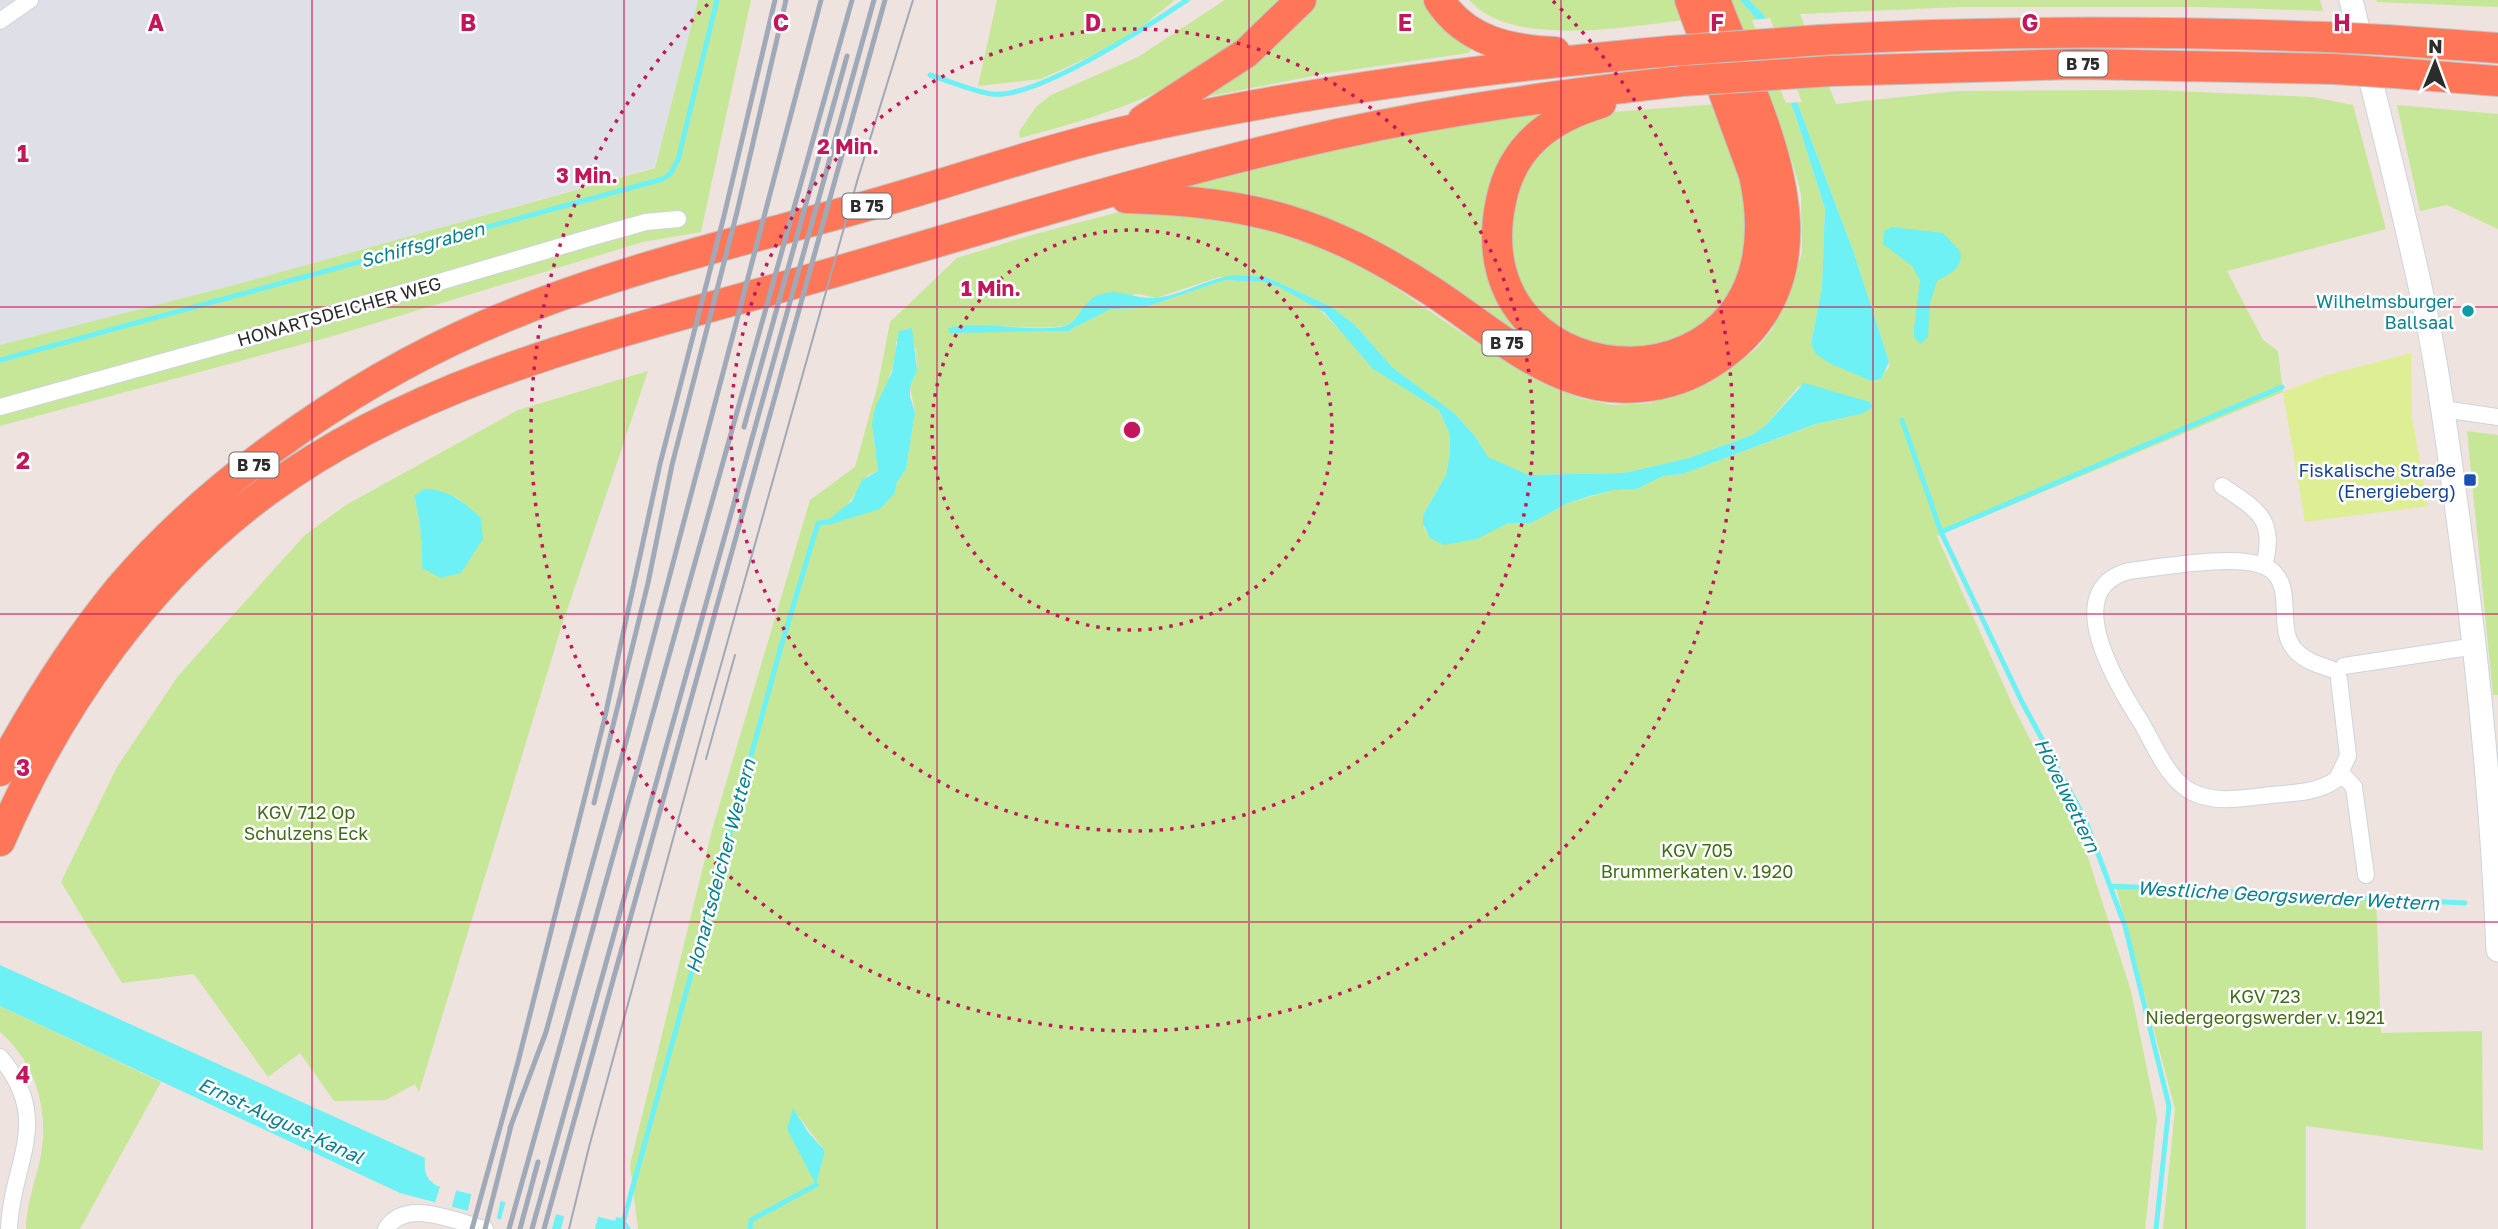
<svg xmlns="http://www.w3.org/2000/svg" width="2498" height="1229" viewBox="0 0 2498 1229" font-family="'Golos Text',sans-serif">
  <style>
    .industrial { fill: #dfdfe7 }
    .green { fill: #c6e798; fill-rule: evenodd }
    .pitch { fill: #deee94 }
    .water { fill: #6df1f4 }
    .pier { fill: #eee3de }
    .lines { fill: none; stroke-linecap: round; stroke-linejoin: round }
    .stream { stroke: #6df1f4; stroke-width: 5 }
    .street-casing { stroke: #ccd4de; stroke-width: 18 }
    .secondary-casing { stroke: #ccd4de; stroke-width: 25 }
    .highway-casing { stroke: #c4c4c4; stroke-width: 32 }
    .street { stroke: #fff; stroke-width: 16 }
    .secondary { stroke: #fff; stroke-width: 23 }
    .highway { stroke: #ff7758; stroke-width: 30 }
    .tram { stroke: #a0a9b7; stroke-width: 2 }
    .rail { stroke: #a0a9b7; stroke-width: 5 }
    .highway-bridge-casing { stroke: #c4c4c4; stroke-width: 32; stroke-linecap: butt }
    .highway-bridge { stroke: #ff7758; stroke-width: 30 }
    .grid { fill: none; stroke: #c2185b; stroke-width: 2; stroke-opacity: 0.55 }
    .ring { fill: none; stroke: #c2185b; stroke-width: 3.5; stroke-dasharray: 3.5 7 }
    .culture-dot { fill: #0f9aa8; stroke: #fff; stroke-width: 2.5 }
    .transit-dot { fill: #1a4fb4; stroke: #fff; stroke-width: 2.5 }
    .labels { text-anchor: middle; dominant-baseline: central; stroke-width: 5; stroke-linejoin: round; paint-order: stroke }
    .shield { fill: #fff; stroke: #6b6b6b; stroke-width: 2 }
    .shield-label { font-size: 16px; font-weight: bold; fill: #2c2c2c }
    .culture-label { font-size: 18px; fill: #0d838f; stroke: #fff; text-anchor: end }
    .street-label { font-size: 18px; fill: #2c2c2c; stroke: #fff }
    .transit-label { font-size: 18px; fill: #164399; stroke: #fff; text-anchor: end }
    .park-label { font-size: 18px; fill: #3f6e17; stroke: #fff }
    .water-label { font-size: 19px; font-style: italic; fill: #09818f; stroke: #fff }
    .grid-label { font-size: 23px; text-anchor: middle; font-weight: bold; fill: #c2185b; stroke: #fff; stroke-width: 5; stroke-linejoin: round; paint-order: stroke }
    .centre { fill: #c2185b; stroke: #fff; stroke-width: 3.5 }
    .ring-label { font-size: 21px; text-anchor: middle; font-weight: bold; fill: #c2185b; stroke: #fff; stroke-width: 5; stroke-linejoin: round; paint-order: stroke }
  </style>
  <rect width="100%" height="100%" fill="#eee3de"/>
  <!-- industrial -->
  <path class="industrial" d="M0 0H698L655 167 238 284 0 345Z"/>
  <!-- green -->
  <path class="green" d="M698 0H751L701 232 643 242 333 336 0 426V345L238 284 655 168Z
    M997 0H1175L1122 42 1041 79 978 86Z
    M1225 0H1285C1215 80 1119 112 1020 138L1019 132 1036 107 1051 95 1138 57Z
    M1315 0H1426L1472 49 1468 53 1323 74 1196 99Z
    M1469 0H1678L1686 20C1628 26 1512 49 1469 0Z
    M1728 0H1740L1755 17 1795 114 1825 209 1822 289 1811 344 1829 363 1875 381 1889 368V362L1854 253 1764 15 1749 0H2320L2323 11 2199 7H1959L1800 14 1836 104 1956 91 2153 90 2312 97 2353 105 2386 229 2227 271 2263 340 2278 351 2283 392 1937 536 2013 706 2084 845 2131 991 2157 1118 2145 1229H638L630 1165 712 830 810 500 855 467 878 384 890 322 957 258 1028 236 1119 212 1159 210 1232 217 1350 257 1490 352 1542 383 1579 398 1613 405 1650 403 1710 383 1756 349 1771 331 1784 307 1802 253 1801 194 1792 161 1770 114ZM1219 277H1266L1330 306 1355 325 1393 368 1454 413 1475 436 1488 458 1528 475 1624 473 1689 458 1752 435 1765 426 1799 386 1861 414 1817 424 1683 474 1663 476 1637 489 1614 490 1568 503 1531 523H1508L1464 542 1425 531 1423 515 1446 475 1450 452V435L1439 410 1386 377 1314 304 1279 287 1264 282 1225 280 1143 308 1111 309 1068 331 949 332V328C979 321 1049 333 1068 324 1078 319 1084 309 1090 300L1138 294 1156 298ZM896 341 916 349 917 370 910 387 915 412 906 469 897 482 895 493 828 520 844 510 868 475 878 471C878 455 870 435 874 421 880 393 897 370 896 341ZM793 1109 825 1151 816 1184 803 1156Z
    M2376 0H2498V7L2377 2Z
    M1719 104 1745 177 1748 268 1703 329 1644 352 1562 336 1520 292 1506 221 1523 170 1553 134 1598 113Z
    M2397 105 2498 114V229L2447 205 2420 211Z
    M1536 111 1539 117C1525 137 1498 167 1490 189 1470 242 1494 301 1530 340L1527 343 1437 282 1195 190V184L1349 146Z
    M648 371 561 628 419 1092 415 1084 386 1100 334 1101 300 1053 268 1077 194 974 122 983 61 882 117 767 178 676 305 535 346 505 518 410ZM414 496 456 497 481 518 423 568C423 544 420 520 414 496Z
    M2467 431 2498 435V695H2493Z
    M2115 884 2376 896 2381 1033 2482 1031 2483 1150 2306 1126V1229H2163L2175 1109Z
    M0 1006 161 1082 80 1229H26C26 1205 35 1183 40 1160 50 1113 37 1064 0 1032Z"/>
  <!-- pitch -->
  <path class="pitch" d="M2411 353 2412 418 2428 506 2305 522 2283 392 2324 376Z"/>
  <!-- water -->
  <path class="water" d="M1740 0H1749L1764 15 1854 253 1889 362 1881 379 1871 381 1829 363 1816 354 1811 344 1822 288 1825 209 1795 114 1755 17Z
    M1892 227 1943 233 1960 251C1964 268 1950 274 1937 281L1930 303 1928 337 1920 344 1914 337V329L1920 280 1912 266 1883 244 1884 231Z
    M1235 275 1266 277 1330 306 1355 325 1393 368 1454 413 1475 436 1488 457 1528 475 1624 473 1689 458 1752 435 1765 426 1804 383 1870 402 1873 407 1861 414 1816 424 1683 474 1663 476 1637 489 1614 490 1590 496 1568 503 1531 523H1508L1477 539 1444 545 1430 538 1423 524V515L1446 475 1450 452V435L1439 410 1373 369 1324 312 1279 287 1263 282 1225 280 1143 308 1111 309 1068 331 949 333 948 328C986 320 1023 332 1060 327 1080 324 1081 303 1096 296 1118 286 1133 299 1153 298 1180 297 1207 278 1235 275Z
    M912 328 917 370 910 387V397L915 412 906 469 897 482 895 493 880 509 828 525V520L852 501 862 480 878 471 872 424 875 408 892 372 899 331Z
    M424 489C447 488 465 503 481 518L483 539 461 573 441 578 422 568C423 543 420 520 414 496Z
    M0 965 425 1158C424 1171 425 1178 437 1186L589 1222 591 1215 615 1221 616 1217 624 1219 631 1229H537L400 1193 0 1006Z
    M793 1108 808 1132 825 1151 816 1185 787 1129Z"/>
  <!-- pier -->
  <path class="pier" d="M1770 18 1802 102 1786 103 1752 20Z
    M441 1183 457 1187 451 1210 434 1206Z
    M472 1191 501 1199 496 1222 467 1214Z
    M506 1200 557 1211 552 1229H523L500 1223Z
    M590 1212 599 1213 595 1229H561L565 1213 587 1218Z"/>
  <g class="lines">
    <!-- stream -->
    <path class="stream" d="M930 75C950 81 971 91 992 94 1035 100 1150 25 1187 0
      M0 360 663 179 670 174 678 160 717 0
      M1902 420 1941 532 2022 702 2085 819 2125 926 2169 1106 2156 1229
      M1941 532 2282 387
      M2111 886 2465 903
      M624 1219 780 650 818 523 828 522
      M750 1229 751 1220 816 1185"/>
    <!-- street casing -->
    <g class="street-casing">
      <path id="street" d="M0 21 30 0
        M0 407 252 337 596 236 646 222 678 219
        M2443 409 2498 417
        M2222 486C2259 511 2276 519 2264 566
        M2344 666 2476 646
        M2331 669C2319 665 2306 661 2297 652 2272 629 2300 582 2264 566 2235 554 2161 567 2129 571 2057 590 2119 687 2142 724 2155 746 2168 780 2192 792 2216 804 2244 798 2271 795 2293 793 2318 793 2337 779L2348 756 2339 679
        M2342 774 2354 787 2366 875
        M0 1057C54 1121 11 1163 9 1229
        M386 1229C406 1197 457 1222 485 1229"/>
    </g>
    <!-- secondary casing -->
    <g class="secondary-casing">
      <path id="secondary" d="M2351 0C2377 108 2406 215 2428 324 2441 388 2449 453 2458 518 2478 661 2492 805 2498 950"/>
    </g>
    <!-- highway casing -->
    <g class="highway-casing">
      <path id="highway" d="M1439 0C1466 41 1509 50 1555 52
        M1820 40C1989 30 2157 31 2326 37
        M2387 40 2498 48
        M1831 71 2075 64 2334 69
        M2395 73 2498 81
        M1601 103C1550 118 1512 146 1501 201 1456 412 1810 427 1754 175L1690 0
        M1143 120 1246 53 1301 0
        M1126 198C1254 202 1323 221 1430 290 1475 319 1518 358 1569 377 1615 395 1670 390 1711 363 1850 274 1759 117 1715 0
        M0 771C35 706 73 645 120 588 219 472 373 369 515 313 629 267 751 239 870 205 958 180 1046 149 1135 129 1311 90 1492 67 1671 51
        M0 841C59 705 147 579 267 491 428 373 627 332 814 278 988 228 1161 173 1338 134 1452 109 1566 94 1682 81"/>
    </g>
    <!-- street -->
    <use href="#street" class="street"/>
    <!-- secondary -->
    <use href="#secondary" class="secondary"/>
    <!-- highway -->
    <use href="#highway" class="highway"/>
    <!-- tram -->
    <path class="tram" d="M706 759 735 655
      M569 1229 589 1147 706 718 858 178 913 0"/>
    <!-- rail -->
    <path class="rail" d="M744 427 847 56
      M594 803 648 583 672 465 737 212 786 0
      M510 1128 546 1032 627 738 821 0
      M472 1229 518 1062 604 721 660 464 724 216 775 0
      M485 1229 512 1122
      M509 1229 852 0
      M520 1229 538 1162
      M532 1229 874 0
      M544 1229 885 0"/>
    <!-- highway-bridge casing -->
    <g class="highway-bridge-casing">
      <path id="highway-bridge" d="M2326 37 2387 40
        M1671 51 1820 40
        M2334 69 2395 73
        M1682 81 1831 71"/>
    </g>
    <!-- highway-bridge -->
    <use href="#highway-bridge" class="highway-bridge"/>
  </g>
  <!-- grid -->
  <path class="grid" d="M312 0V1229M624 0V1229M937 0V1229M1249 0V1229M1561 0V1229M1873 0V1229M2186 0V1229M0 307H2498M0 614H2498M0 922H2498"/>
  <!-- distance rings -->
  <g class="ring">
    <circle cx="1132" cy="430" r="200"/>
    <circle cx="1132" cy="430" r="401"/>
    <path d="M1553 1A601 601 0 1 1 711 1"/>
  </g>
  <!-- markers -->
  <circle class="culture-dot" cx="2468" cy="311" r="7"/>
  <rect class="transit-dot" x="2463" y="473" width="14" height="14" rx="3.5"/>
  <g class="labels">
    <!-- shield labels -->
    <g class="shield">
      <rect x="2058.5" y="51.5" width="49" height="25" rx="5"/>
      <rect x="842.5" y="193.5" width="49" height="25" rx="5"/>
      <rect x="1482.5" y="330.5" width="49" height="25" rx="5"/>
      <rect x="229.5" y="452.5" width="49" height="25" rx="5"/>
    </g>
    <g class="shield-label">
      <text x="2083" y="64">B 75</text>
      <text x="867" y="206">B 75</text>
      <text x="1507" y="343">B 75</text>
      <text x="254" y="465">B 75</text>
    </g>
    <!-- culture labels -->
    <g class="culture-label">
      <text x="2454" y="301">Wilhelmsburger<tspan x="2454" dy="21">Ballsaal</tspan></text>
    </g>
    <!-- street labels -->
    <g class="street-label">
      <text transform="translate(339 311) rotate(-16)">HONARTSDEICHER WEG</text>
    </g>
    <!-- transit labels -->
    <g class="transit-label">
      <text x="2456" y="470">Fiskalische Straße<tspan x="2456" dy="21">(Energieberg)</tspan></text>
    </g>
    <!-- park labels -->
    <g class="park-label">
      <text x="306" y="812">KGV 712 Op<tspan x="306" dy="21">Schulzens Eck</tspan></text>
      <text x="1697" y="850">KGV 705<tspan x="1697" dy="21">Brummerkaten v. 1920</tspan></text>
      <text x="2265" y="996">KGV 723<tspan x="2265" dy="21">Niedergeorgswerder v. 1921</tspan></text>
    </g>
    <!-- water labels -->
    <g class="water-label">
      <text transform="translate(422 244) rotate(-15)">Schiffsgraben</text>
      <text transform="translate(2068 795) rotate(64)">Hövelwettern</text>
      <text transform="translate(720 866) rotate(-75)">Honartsdeicher Wettern</text>
      <text transform="translate(2288 895) rotate(3)">Westliche Georgswerder Wettern</text>
      <text transform="translate(281 1120) rotate(25)">Ernst-August-Kanal</text>
    </g>
  </g>
  <g class="grid-label">
    <text x="156" y="31">A</text>
    <text x="468" y="31">B</text>
    <text x="781" y="31">C</text>
    <text x="1093" y="31">D</text>
    <text x="1405" y="31">E</text>
    <text x="1717" y="31">F</text>
    <text x="2030" y="31">G</text>
    <text x="2342" y="31">H</text>
    <text x="23" y="162">1</text>
    <text x="23" y="469">2</text>
    <text x="23" y="776">3</text>
    <text x="23" y="1083">4</text>
  </g>
  <circle cx="1132" cy="430" r="10" class="centre"/>
  <g class="ring-label">
    <text x="848" y="154">2 Min.</text>
    <text x="587" y="183">3 Min.</text>
    <text x="991" y="296">1 Min.</text>
  </g>
  <!-- north arrow -->
  <g transform="translate(2435 63) rotate(1)" stroke="#ffffff" stroke-width="5" paint-order="stroke">
  <path d="M0-5L12 26L0 18L-12 26Z" fill="#2c2c2c"/>
  <text y="-10" font-size="19" font-weight="bold" text-anchor="middle" fill="#2c2c2c">N</text>
  </g>
</svg>
